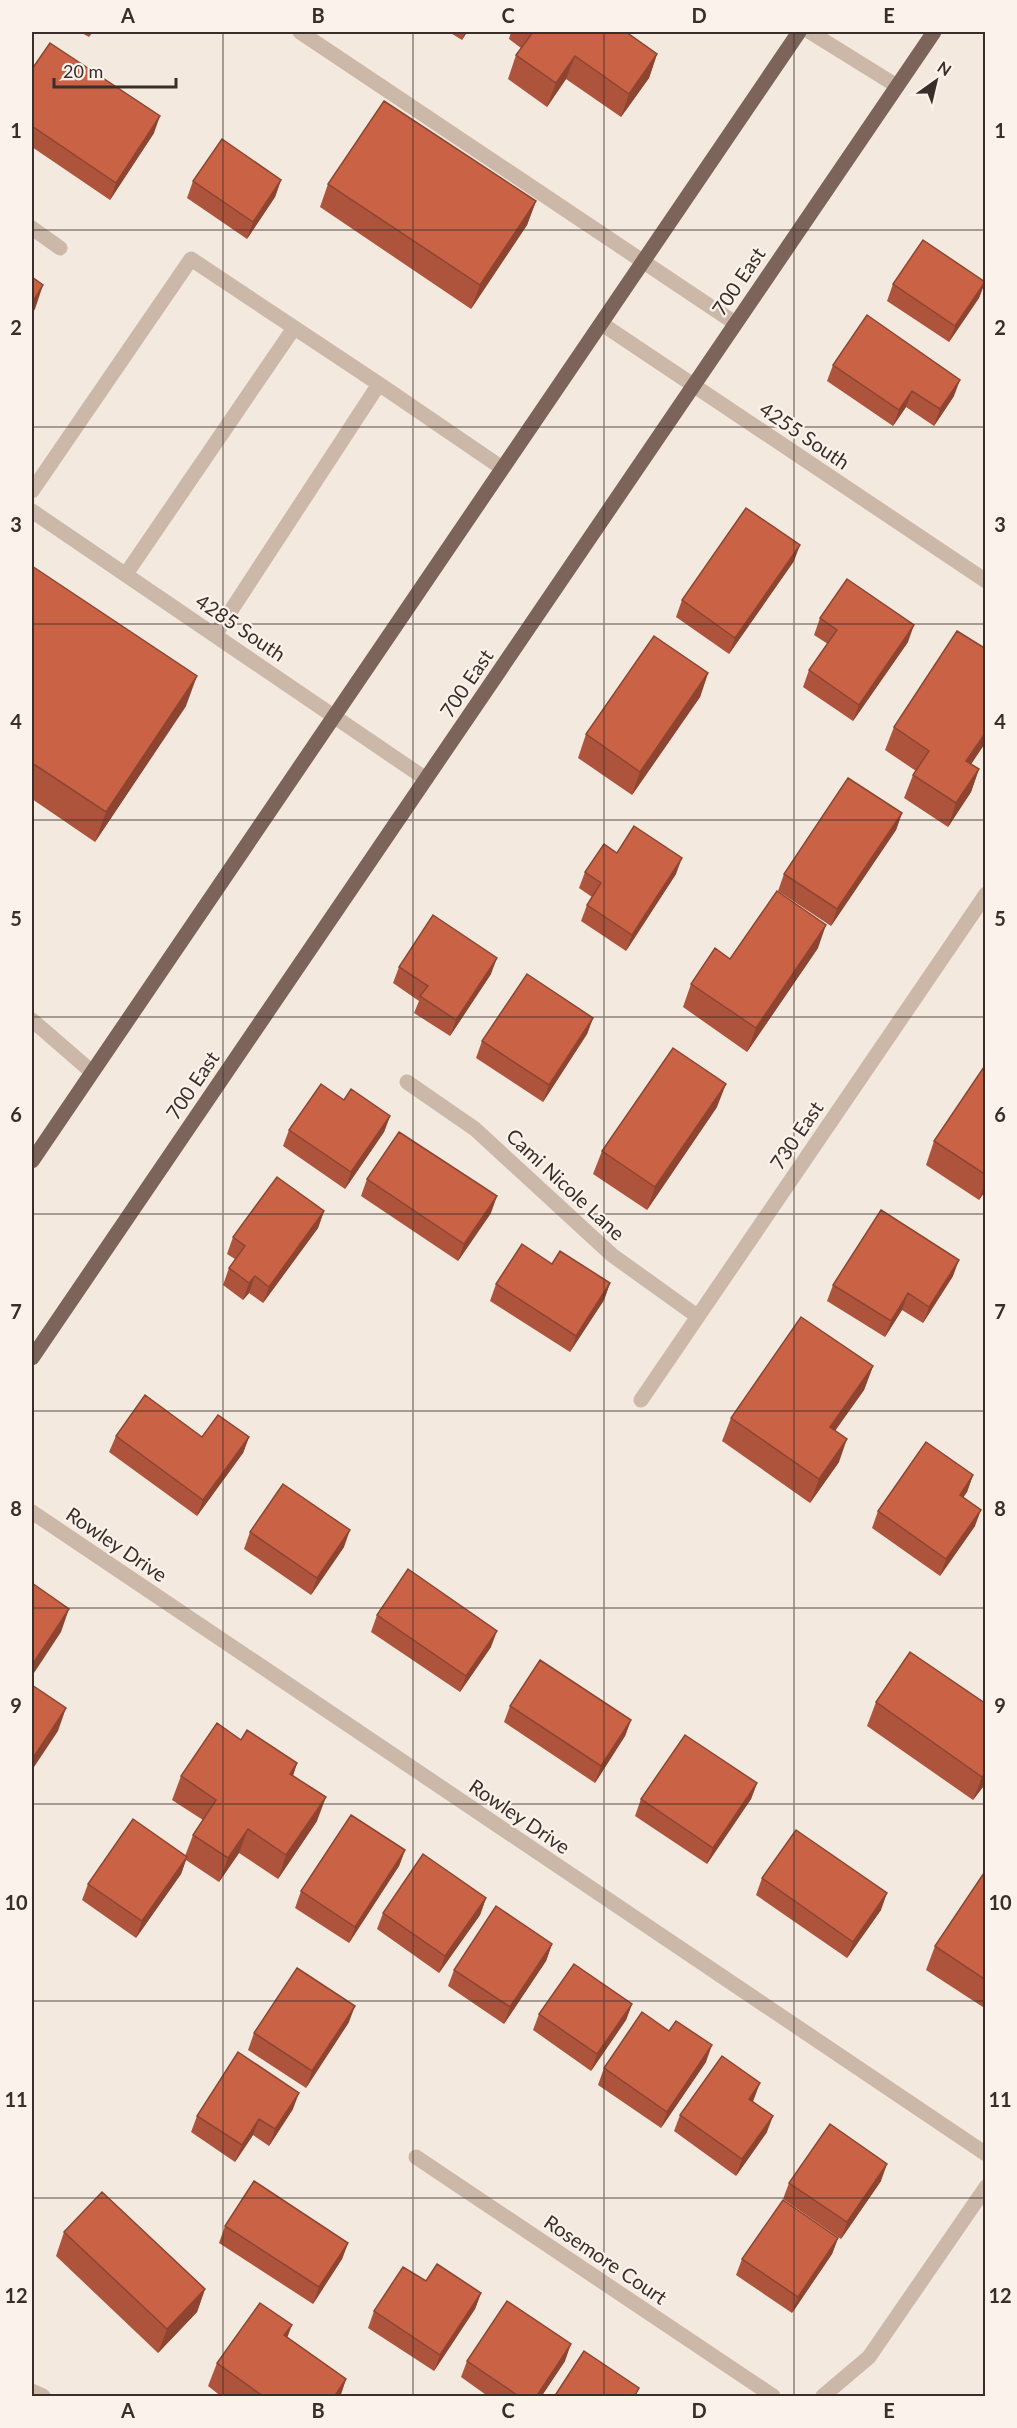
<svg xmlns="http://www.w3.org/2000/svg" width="1017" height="2428" viewBox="0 0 1017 2428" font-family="Lato,sans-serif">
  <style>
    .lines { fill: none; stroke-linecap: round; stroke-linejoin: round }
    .minor { stroke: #ccb8a9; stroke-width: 15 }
    .major { stroke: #7c645a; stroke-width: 15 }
    .wall { fill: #ae543c }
    .shaded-wall { fill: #8d4531 }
    .building { fill: #ca6246; stroke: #8d4531; stroke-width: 1.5 }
    .grid { fill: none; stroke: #392e29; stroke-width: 1.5; stroke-opacity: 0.55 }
    .labels { text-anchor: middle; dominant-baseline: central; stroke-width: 4.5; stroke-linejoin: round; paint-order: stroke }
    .street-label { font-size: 20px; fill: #392e29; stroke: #fbf3eb }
    .neatline { fill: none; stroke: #392e29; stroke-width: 2 }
    .grid-label { font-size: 20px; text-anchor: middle; font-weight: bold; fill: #392e29 }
  </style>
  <rect width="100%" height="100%" fill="#f3e9de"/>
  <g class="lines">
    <!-- minor -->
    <path class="minor" d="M300 32 735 323
      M810 32 897 86
      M32 228 60 248
      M602 324 986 581
      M32 491 191 259 379 384
      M32 511 426 779
      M126 574 294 328
      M215 635 379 384 502 468
      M32 1020 92 1072
      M407 1082 475 1129 612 1255 697 1316
      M641 1400 986 894
      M32 1512 986 2154
      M416 2157 773 2396
      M32 2391 43 2396
      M823 2396 869 2357 986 2187"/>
    <!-- major -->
    <path class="major" d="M32 1161 799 32
      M32 1358 934 32"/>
  </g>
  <!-- wall -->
  <path class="wall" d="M80 32H93L89 37Z
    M449 32H467L462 40Z
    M511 32H626L657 54 649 78 621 117 566 79 547 107 508 79 516 55 521 48 509 39Z
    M32 69 154 133 110 200 32 147Z
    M281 180 275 197 247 239 187 198 193 181Z
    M328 184 536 201 527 225 471 309 320 207Z
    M985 282 979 298 949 342 887 301 893 284Z
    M833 365 954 396 934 426 906 407 893 426 827 381Z
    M794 561 729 654 676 617 682 600Z
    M32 566 186 706 95 842 32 799Z
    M820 618 908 642 853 721 803 687 809 670 828 644 814 635Z
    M708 673 700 697 632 795 578 758 586 734Z
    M894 727 971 764 979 769 971 792 948 827 904 798 913 775 916 771 885 750Z
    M902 813 896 830 831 926 778 891 784 874Z
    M617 853 676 874 626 951 581 921 587 905 592 897 579 888 585 872Z
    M818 948 747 1052 683 1007 691 984 730 959Z
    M399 967 491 974 450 1036 414 1013 419 1001 393 983Z
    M593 1018 587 1034 543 1102 476 1058 482 1041Z
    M986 1064V1190L979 1200 926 1165 934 1141Z
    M344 1100 390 1116 384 1132 345 1189 283 1146 289 1130Z
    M717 1107 647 1210 593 1174 602 1151Z
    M367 1179 491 1213 458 1261 361 1196Z
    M324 1211 318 1228 263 1303 249 1293 243 1300 223 1285 229 1268 235 1259 227 1254 233 1237Z
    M552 1264 610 1283 604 1300 570 1352 490 1301 496 1284Z
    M953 1276 923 1323 902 1310 885 1337 827 1301 833 1285Z
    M873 1366 864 1390 835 1431 839 1462 810 1503 722 1441 731 1418Z
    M116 1436 202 1437H249L243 1453 197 1516 109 1452Z
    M973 1475 967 1492 963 1497 975 1526 940 1576 872 1528 878 1511Z
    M250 1532 344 1547 311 1595 244 1549Z
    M377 1615 491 1647 460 1692 371 1632Z
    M876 1702 986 1704V1783L973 1800 867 1726Z
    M510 1706 631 1720 625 1736 595 1783 504 1722Z
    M241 1740 297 1763 293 1776 317 1821 278 1879 239 1853 219 1882 186 1860 181 1874 136 1938 82 1900 88 1884 185 1856 193 1835 203 1820 172 1800 181 1776Z
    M757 1783 751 1799 707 1864 635 1816 641 1799Z
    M405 1850 399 1866 349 1943 295 1908 301 1891Z
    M986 1870V2009L926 1970 935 1946Z
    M762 1878 881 1910 847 1958 756 1895Z
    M486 1898 480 1915 439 1973 377 1929 383 1913Z
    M552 1944 546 1961 504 2024 448 1986 454 1970Z
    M632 2004 626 2020 591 2071 533 2030 539 2014Z
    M349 2022 306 2088 248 2050 254 2033Z
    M669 2031 706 2062 661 2128 598 2085 604 2068Z
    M754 2099 753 2101 767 2132 736 2176 674 2131 680 2115Z
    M293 2109 269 2146 253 2135 235 2162 191 2132 197 2116Z
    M881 2181 841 2239 783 2199 789 2183Z
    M225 2226 348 2243 342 2259 313 2304 219 2243Z
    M64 2232 205 2289 197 2312 158 2353 56 2256Z
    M838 2238 832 2254 792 2313 736 2275 742 2259Z
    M426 2281 481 2293 475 2309 434 2371 368 2328 374 2311Z
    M287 2337 346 2379 340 2397H222L208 2386 217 2363Z
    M467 2361H565L541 2397H489L461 2377Z"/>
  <!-- shaded-wall -->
  <path class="shaded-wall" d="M465 32H467L462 40Z
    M657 54 649 78 621 117 629 94Z
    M575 56 566 79 547 107 556 83Z
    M160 116 154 133 110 200 116 183Z
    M281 180 275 197 247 239 253 222Z
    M536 201 527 225 471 309 480 285Z
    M985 282 979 298 949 342 955 326Z
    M43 285 35 309 32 314V303Z
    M960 380 954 396 934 426 940 409Z
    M912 391 906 407 893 426 899 410Z
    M800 545 794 561 729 654 735 638Z
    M914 625 908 642 853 721 859 705Z
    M708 673 700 697 632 795 640 772Z
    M197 676 186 706 95 842 106 812Z
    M986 732V742L958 784 966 761Z
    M979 769 971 792 948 827 956 803Z
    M902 813 896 830 831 926 837 909Z
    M682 858 676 874 626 951 632 935Z
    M826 925 818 948 747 1052 756 1028Z
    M497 958 491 974 450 1036 456 1020Z
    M593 1018 587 1034 543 1102 549 1085Z
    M726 1084 717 1107 647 1210 655 1187Z
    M390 1116 384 1132 345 1189 351 1172Z
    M986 1181V1190L979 1200Z
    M497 1196 491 1213 458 1261 464 1244Z
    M324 1211 318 1228 263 1303 269 1287Z
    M959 1260 953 1276 923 1323 929 1307Z
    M255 1276 249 1293 243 1300 249 1283Z
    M610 1283 604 1300 570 1352 576 1336Z
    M908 1293 902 1310 885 1337 891 1321Z
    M873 1366 864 1390 821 1450 830 1427Z
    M249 1437 243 1453 197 1516 203 1500Z
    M847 1439 839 1462 810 1503 819 1479Z
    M973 1475 967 1492 954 1511 960 1495Z
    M981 1510 975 1526 940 1576 946 1559Z
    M350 1530 344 1547 311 1595 317 1578Z
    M69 1609 61 1632 32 1676V1665Z
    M497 1631 491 1647 460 1692 466 1676Z
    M66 1708 58 1731 32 1770V1761L33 1758Z
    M631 1720 625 1736 595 1783 601 1766Z
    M297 1763 289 1787 290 1774Z
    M986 1772V1783L973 1800 982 1777Z
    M757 1783 751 1799 707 1864 713 1848Z
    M326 1797 317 1821 278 1879 286 1855Z
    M248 1829 239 1853 219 1882 228 1858Z
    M405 1850 399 1866 349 1943 355 1927Z
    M187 1857 181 1874 136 1938 142 1921Z
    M887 1893 881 1910 847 1958 853 1942Z
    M486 1898 480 1915 439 1973 445 1956Z
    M552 1944 546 1961 504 2024 510 2007Z
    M632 2004 626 2020 591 2071 597 2054Z
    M355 2006 349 2022 306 2088 312 2071Z
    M712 2045 706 2062 661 2128 667 2112Z
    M760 2083 754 2099 743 2115 749 2099Z
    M299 2093 293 2109 269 2146 275 2129Z
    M773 2116 767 2132 736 2176 742 2159Z
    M259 2119 253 2135 235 2162 242 2145Z
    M887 2164 881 2181 841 2239 847 2222Z
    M838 2238 832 2254 792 2313 798 2297Z
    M348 2243 342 2259 313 2304 319 2287Z
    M205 2289 197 2312 158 2353 167 2329Z
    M481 2293 475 2309 434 2371 440 2355Z
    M292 2325 283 2349 284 2335Z
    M571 2344 565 2361 541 2397H536Z
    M346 2379 340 2397H334Z"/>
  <!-- building -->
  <path class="building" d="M533 32H626L657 54 629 94 575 56 556 83 516 55Z
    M50 43 160 116 116 183 32 126V69Z
    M384 101 536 201 480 285 328 184Z
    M222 139 281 180 253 222 193 181Z
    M923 240 985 282 955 326 893 284Z
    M32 277 43 285 32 303Z
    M867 315 960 380 940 409 912 391 899 410 833 365Z
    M746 508 800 545 735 638 682 600Z
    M32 566 197 676 106 812 32 763Z
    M847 579 914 625 859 705 809 670 837 630 820 618Z
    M957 631 986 649V732L966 761 979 769 956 803 913 775 929 751 894 727Z
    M654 636 708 673 640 772 586 734Z
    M848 778 902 813 837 909 784 874Z
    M634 826 682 858 632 935 587 905 601 883 585 872 604 844 617 853Z
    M777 891 826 925 756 1028 691 984 715 948 730 959Z
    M433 915 497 958 456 1020 420 996 428 986 399 967Z
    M527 974 593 1018 549 1085 482 1041Z
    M673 1048 726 1084 655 1187 602 1151Z
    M986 1064V1175L934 1141Z
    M321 1084 344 1100 351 1089 390 1116 351 1172 289 1130Z
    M399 1132 497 1196 464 1244 367 1179Z
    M277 1177 324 1211 269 1287 255 1276 249 1283 229 1268 245 1246 233 1237Z
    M881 1210 959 1260 929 1307 908 1293 891 1321 833 1285Z
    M522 1244 552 1264 560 1251 610 1283 576 1336 496 1284Z
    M801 1317 873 1366 830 1427 847 1439 819 1479 731 1418Z
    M145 1395 202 1437 218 1415 249 1437 203 1500 116 1436Z
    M926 1442 973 1475 960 1495 981 1510 946 1559 878 1511Z
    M283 1484 350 1530 317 1578 250 1532Z
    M408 1569 497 1631 466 1676 377 1615Z
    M32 1583 69 1609 32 1665Z
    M910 1652 986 1704V1772L982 1777 876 1702Z
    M540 1660 631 1720 601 1766 510 1706Z
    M32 1685 66 1708 33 1758 32 1757Z
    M217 1723 241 1740 247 1730 297 1763 290 1774 326 1797 286 1855 248 1829 228 1858 193 1835 216 1800 181 1776Z
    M685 1735 757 1783 713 1848 641 1799Z
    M351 1815 405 1850 355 1927 301 1891Z
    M133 1819 187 1857 142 1921 88 1884Z
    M796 1830 887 1893 853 1942 762 1878Z
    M423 1854 486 1898 445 1956 383 1913Z
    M986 1870V1980L935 1946Z
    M496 1906 552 1944 510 2007 454 1970Z
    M574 1964 632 2004 597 2054 539 2014Z
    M297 1968 355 2006 312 2071 254 2033Z
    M642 2012 669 2031 676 2021 712 2045 667 2112 604 2068Z
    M238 2052 299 2093 275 2129 259 2119 242 2145 197 2116Z
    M722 2056 760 2083 749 2099 773 2116 742 2159 680 2115Z
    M830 2124 887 2164 847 2222 789 2183Z
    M254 2181 348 2243 319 2287 225 2226Z
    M102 2192 205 2289 167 2329 64 2232Z
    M783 2200 838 2238 798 2297 742 2259Z
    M437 2264 481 2293 440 2355 374 2311 403 2267 426 2281Z
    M507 2301 571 2344 536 2397H520L467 2361Z
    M260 2303 292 2325 284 2335 346 2379 334 2397H264L217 2363Z
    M584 2351 639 2388 634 2397H554Z"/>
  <!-- grid -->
  <path class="grid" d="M223 32V2396M413 32V2396M604 32V2396M794 32V2396M32 230H986M32 427H986M32 624H986M32 820H986M32 1017H986M32 1214H986M32 1411H986M32 1608H986M32 1804H986M32 2001H986M32 2198H986"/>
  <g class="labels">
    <!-- street labels -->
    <g class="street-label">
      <text transform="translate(738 281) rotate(-56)">700 East</text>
      <text transform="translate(805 435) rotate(34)">4255 South</text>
      <text transform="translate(241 627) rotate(34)">4285 South</text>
      <text transform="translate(466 683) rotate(-56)">700 East</text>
      <text transform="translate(192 1085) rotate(-56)">700 East</text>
      <text transform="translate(796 1135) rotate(-56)">730 East</text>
      <text transform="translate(566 1184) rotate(43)">Cami Nicole Lane</text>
      <text transform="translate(117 1544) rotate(34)">Rowley Drive</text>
      <text transform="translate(520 1816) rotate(34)">Rowley Drive</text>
      <text transform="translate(606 2259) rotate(34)">Rosemore Court</text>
    </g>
  </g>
  <!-- border -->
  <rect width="1017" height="2428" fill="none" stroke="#fbf3eb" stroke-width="66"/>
  <!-- north arrow -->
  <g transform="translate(936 81) rotate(34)" stroke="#fbf3eb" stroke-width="4.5" paint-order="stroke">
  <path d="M0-4.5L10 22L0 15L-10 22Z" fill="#392e29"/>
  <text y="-9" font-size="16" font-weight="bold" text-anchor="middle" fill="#392e29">N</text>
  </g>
  <!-- scale -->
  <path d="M54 78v9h122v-9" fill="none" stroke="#392e29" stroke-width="3"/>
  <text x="63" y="78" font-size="18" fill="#392e29" stroke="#fbf3eb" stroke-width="4.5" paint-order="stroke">20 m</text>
  <rect x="33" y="33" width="951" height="2362" class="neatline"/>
  <g class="grid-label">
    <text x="128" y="23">A</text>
    <text x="318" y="23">B</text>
    <text x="508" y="23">C</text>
    <text x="699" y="23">D</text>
    <text x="889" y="23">E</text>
    <text x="16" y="138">1</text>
    <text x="1000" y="138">1</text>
    <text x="16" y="335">2</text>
    <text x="1000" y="335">2</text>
    <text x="16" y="532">3</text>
    <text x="1000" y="532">3</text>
    <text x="16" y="729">4</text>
    <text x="1000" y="729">4</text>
    <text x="16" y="926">5</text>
    <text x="1000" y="926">5</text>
    <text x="16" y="1122">6</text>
    <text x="1000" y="1122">6</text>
    <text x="16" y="1319">7</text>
    <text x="1000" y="1319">7</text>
    <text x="16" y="1516">8</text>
    <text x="1000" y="1516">8</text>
    <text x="16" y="1713">9</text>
    <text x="1000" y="1713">9</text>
    <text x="16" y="1910">10</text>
    <text x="1000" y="1910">10</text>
    <text x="16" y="2107">11</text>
    <text x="1000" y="2107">11</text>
    <text x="16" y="2303">12</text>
    <text x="1000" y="2303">12</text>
    <text x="128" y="2418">A</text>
    <text x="318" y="2418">B</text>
    <text x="508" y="2418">C</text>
    <text x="699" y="2418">D</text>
    <text x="889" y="2418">E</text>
  </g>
</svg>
